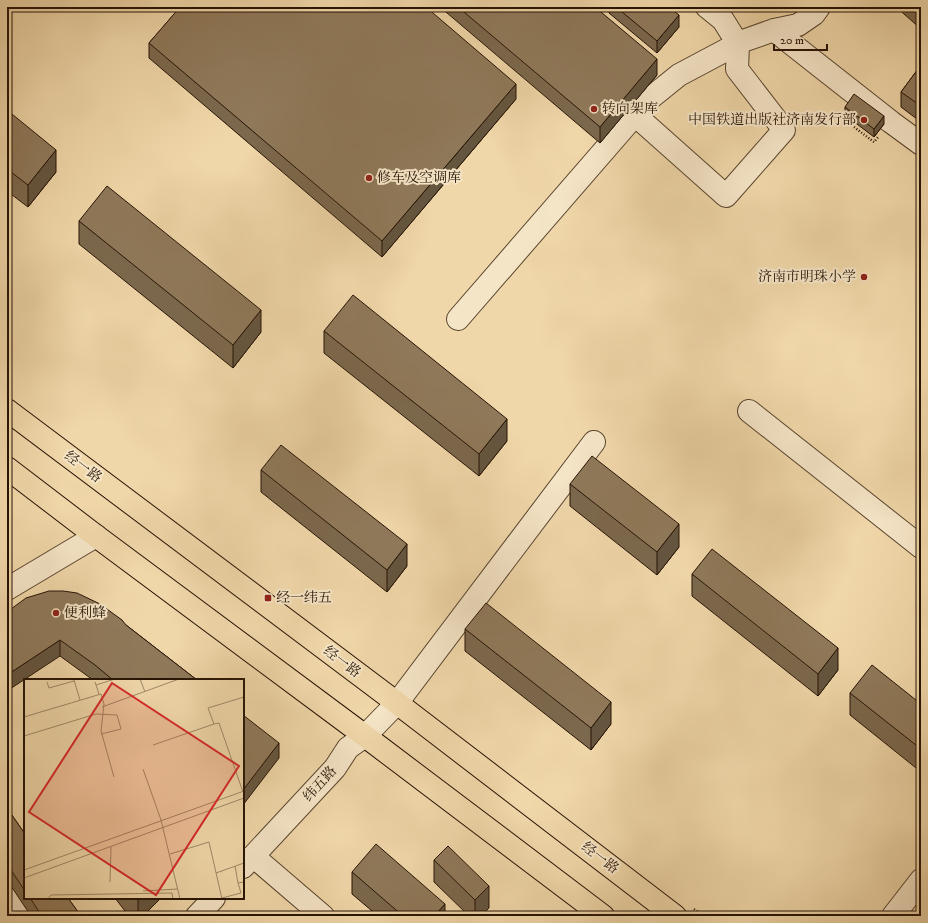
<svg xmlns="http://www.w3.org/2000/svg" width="928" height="923" viewBox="0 0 928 923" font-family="'IM FELL DW Pica','Noto Serif SC',serif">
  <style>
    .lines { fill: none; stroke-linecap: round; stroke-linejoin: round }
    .minor-casing { stroke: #58442e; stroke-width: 24 }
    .major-casing { stroke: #261305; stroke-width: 24 }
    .path { stroke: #261305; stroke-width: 2.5; stroke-dasharray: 1 2; stroke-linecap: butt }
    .minor { stroke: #f5e5c7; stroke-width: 22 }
    .major { stroke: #f0d7a9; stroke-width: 22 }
    .wall { fill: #7b684d; stroke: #261305 }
    .shaded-wall { fill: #64553f; stroke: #261305 }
    .building { fill: #8f795a; stroke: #261305 }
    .poi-dot { fill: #8f2418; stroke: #f5e5c7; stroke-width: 1.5 }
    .labels { text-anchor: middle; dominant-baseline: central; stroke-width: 4; stroke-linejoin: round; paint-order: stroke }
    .poi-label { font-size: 14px; fill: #261305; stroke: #f5e5c7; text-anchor: start }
    .street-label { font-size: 14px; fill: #261305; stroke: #f5e5c7 }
    .inset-road { fill: none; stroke: #9f8967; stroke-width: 1 }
    .view { fill: #d62828; fill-opacity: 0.15; stroke: #d62828; stroke-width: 2 }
    .inset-edge { fill: none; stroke: #261305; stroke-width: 2 }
  </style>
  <rect width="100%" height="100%" fill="#f0d7a9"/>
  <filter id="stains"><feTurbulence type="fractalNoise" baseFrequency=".005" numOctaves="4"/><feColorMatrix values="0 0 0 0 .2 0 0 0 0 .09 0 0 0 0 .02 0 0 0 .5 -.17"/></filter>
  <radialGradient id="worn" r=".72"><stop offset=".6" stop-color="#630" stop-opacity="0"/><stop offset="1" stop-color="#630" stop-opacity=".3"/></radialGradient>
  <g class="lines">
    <!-- minor casing -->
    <g class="minor-casing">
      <path id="minor" d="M774 30 891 122 921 144
        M635 115 726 196 784 130 737 69 738 44 723 20 707 7
        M458 319 648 100 679 75 743 41 774 30 798 25 814 14 819 7
        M749 411 921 547
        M7 589 96 536
        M253 856 323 916
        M243 867 335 768 348 748 365 736 397 703 594 442
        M7 889 27 916
        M197 916 214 898
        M893 916 921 880"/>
    </g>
    <!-- major casing -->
    <g class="major-casing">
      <path id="major" d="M7 410 397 703 675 916
        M7 468 96 536 365 736 603 916"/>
    </g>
    <!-- path -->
    <path class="path" d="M842 118 874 142 879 136
      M694 909 703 916"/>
    <!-- minor -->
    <use href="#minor" class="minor"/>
    <!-- major -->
    <use href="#major" class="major"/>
  </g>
  <!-- wall -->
  <path class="wall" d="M170 7H426L516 99 382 257 149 58V43L176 12Z
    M440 7H595L657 75 600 143Z
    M609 7H669L679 27 657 53 609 13Z
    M896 7H921V29Z
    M921 65V122L901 107V92Z
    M845 107 884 124 874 137 845 115Z
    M7 110 56 172 28 207 7 191Z
    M79 221 261 332 233 368 79 244Z
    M324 331 507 441 479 476 324 353Z
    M261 470 407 566 387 592 261 492Z
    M570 484 679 547 657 575 570 506Z
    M692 574 838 670 818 696 692 596Z
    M7 612 126 625 197 680H93L60 656Z
    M465 629 611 724 591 750 465 651Z
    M850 693 921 704V772L850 715Z
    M7 808 25 834V898H68L81 916H31L7 880Z
    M434 860 489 908 481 916H469L434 882Z
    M352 872 445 916H378L352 894Z
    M115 898H161L146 913 138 915 131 914 125 911Z"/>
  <!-- shaded-wall -->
  <path class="shaded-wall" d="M679 15V27L657 53V41Z
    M657 59V75L600 143V127Z
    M516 84V99L382 257V241Z
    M884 116V124L874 137V129Z
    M56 150V172L28 207V185Z
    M261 310V332L233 368V345Z
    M507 419V441L479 476V454Z
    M679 524V547L657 575V552Z
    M407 544V566L387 592V570Z
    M60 640V656L7 691V675Z
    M838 648V670L818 696V674Z
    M611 702V724L591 750V728Z
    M279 743V758L243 805V790Z
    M489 886V908L481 916H475V900Z
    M143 898H161L146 913 138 915V899Z
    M445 904V916H434Z"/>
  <!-- building -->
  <path class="building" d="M180 7H426L516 84 382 241 149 43Z
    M458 7H595L657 59 600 127Z
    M616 7H669L679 15 657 41Z
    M910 7H921V17Z
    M921 65V106L901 92Z
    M854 94 884 116 874 129 845 107Z
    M7 110 56 150 28 185 7 169Z
    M107 186 261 310 233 345 79 221Z
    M353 295 507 419 479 454 324 331Z
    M281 445 407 544 387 570 261 470Z
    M592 456 679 524 657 552 570 484Z
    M712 549 838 648 818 674 692 574Z
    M49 591H63L77 593 100 604 122 620 126 625 197 680H113L95 665 60 640 7 675V612L26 598Z
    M486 603 611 702 591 728 465 629Z
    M872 665 921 704V749L850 693Z
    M243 715 279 743 243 790Z
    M7 808 25 834V891L7 864Z
    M376 844 445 904 434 916H403L352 872Z
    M448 846 489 886 475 900 434 860Z
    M30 898H68L81 916H42Z
    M130 898H143L138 899Z
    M544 913 548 916H541Z"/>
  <!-- markers -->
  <g class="poi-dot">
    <circle cx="594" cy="109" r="4"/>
    <circle cx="864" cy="120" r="4"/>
    <circle cx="369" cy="178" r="4"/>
    <circle cx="864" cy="277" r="4"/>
    <rect x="264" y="594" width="8" height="8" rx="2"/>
    <circle cx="56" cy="613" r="4"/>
  </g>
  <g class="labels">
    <!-- poi labels -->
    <g class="poi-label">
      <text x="602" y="109">转向架库</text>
      <text x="856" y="120" text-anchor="end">中国铁道出版社济南发行部</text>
      <text x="377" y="178">修车及空调库</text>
      <text x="856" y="277" text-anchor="end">济南市明珠小学</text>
      <text x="276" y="598">经一纬五</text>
      <text x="64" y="613">便利蜂</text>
    </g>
    <!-- street labels -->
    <g class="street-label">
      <text transform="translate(83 467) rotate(37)">经一路</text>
      <text transform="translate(342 662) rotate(37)">经一路</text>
      <text transform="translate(320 784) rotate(-48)">纬五路</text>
      <text transform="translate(600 858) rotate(37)">经一路</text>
    </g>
  </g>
  <!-- overview -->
  <g transform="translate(24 679)">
    <rect width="220" height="220" fill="#f0d7a9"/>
    <path class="inset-road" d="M116 0 121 13M50 1 56 21M23 3 25 9 50 2M71 3 75 15M72 6 91 0M78 28 155 0M0 38 77 15 80 25 77 52 90 98M190 45 195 44 219 113M0 57 72 35 93 36 97 50 77 55M129 66 190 45 184 29 220 18M119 90 137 141 156 220M146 175 185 163 198 220M211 187 214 204M0 191 220 112M192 194 220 184M0 199 220 119M86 203 87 168M119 212 154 210M198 219 217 214 214 204 220 203M24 220 27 216 148 214 149 220"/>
    <path class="view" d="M88 4 215 87 132 216 5 133Z"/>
    <rect width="220" height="220" class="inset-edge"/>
  </g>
  <!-- margin -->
  <rect width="928" height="923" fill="none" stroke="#f0d7a9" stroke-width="24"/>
  <rect x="8" y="8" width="912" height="907" fill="none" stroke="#261305" stroke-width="2"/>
  <rect x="12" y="12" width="904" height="899" fill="none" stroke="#261305"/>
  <!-- scale -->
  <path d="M774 44v6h53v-6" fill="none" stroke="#261305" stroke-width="2"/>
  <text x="780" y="44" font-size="12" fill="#261305" stroke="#f5e5c7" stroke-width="3" paint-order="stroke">20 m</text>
  <rect width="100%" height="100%" filter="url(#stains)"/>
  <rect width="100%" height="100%" fill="url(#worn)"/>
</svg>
